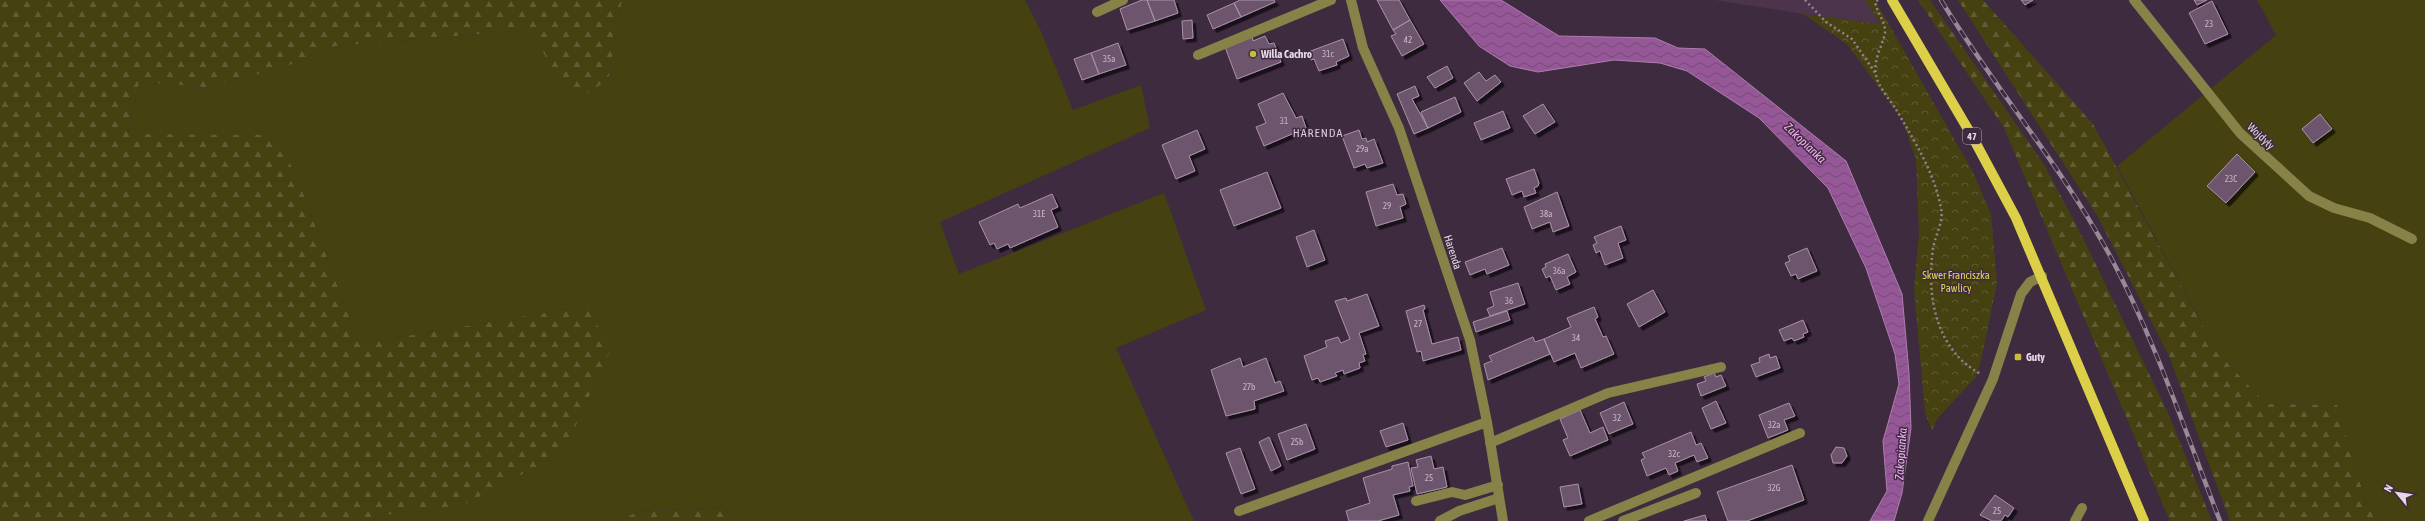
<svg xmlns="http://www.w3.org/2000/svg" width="2425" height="521" viewBox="0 0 2425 521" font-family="'Asap Condensed',sans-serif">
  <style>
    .built { fill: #4d344d }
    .grass { fill: #454111 }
    .forest { fill: url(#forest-firs) }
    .park { fill: url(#park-crowns) }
    .water { fill: url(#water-waves); stroke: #ad7eae }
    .building { fill: #6d576d; stroke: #aa91aa; filter: url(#shadow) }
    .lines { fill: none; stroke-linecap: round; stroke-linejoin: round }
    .path { stroke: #938393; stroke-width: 2.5; stroke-dasharray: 2 3; stroke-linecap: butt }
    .minor { stroke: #878247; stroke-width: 10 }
    .major { stroke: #dcd049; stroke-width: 10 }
    .rail-casing { stroke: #988898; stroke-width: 4.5 }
    .rail { stroke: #3f2b3f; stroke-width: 3; stroke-dasharray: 9; stroke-linecap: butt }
    .poi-dot { fill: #c6bb3c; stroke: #3f2b3f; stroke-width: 1.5 }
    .labels { text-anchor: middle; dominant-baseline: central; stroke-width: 3; stroke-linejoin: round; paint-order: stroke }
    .number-label { font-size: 9px; fill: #c7b8c7 }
    .shield { fill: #3f2b3f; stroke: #b3a4b3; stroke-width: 1 }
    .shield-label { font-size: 10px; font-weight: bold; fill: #e5d8e5 }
    .poi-label { font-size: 11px; font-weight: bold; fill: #e5d8e5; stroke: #3f2b3f; text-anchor: start }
    .street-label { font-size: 11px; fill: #e5d8e5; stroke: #3f2b3f }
    .park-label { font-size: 11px; fill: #e1d654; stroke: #3f2b3f }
    .neighbourhood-label { font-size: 12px; letter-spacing: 1px; fill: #dfc5de; stroke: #3f2b3f }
    .water-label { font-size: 12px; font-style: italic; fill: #f8b3f9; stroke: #3f2b3f }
  </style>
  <defs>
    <pattern id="forest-firs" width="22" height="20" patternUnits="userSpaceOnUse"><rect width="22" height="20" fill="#454111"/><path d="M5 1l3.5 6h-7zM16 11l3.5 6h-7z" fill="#605c34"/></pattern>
    <pattern id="park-crowns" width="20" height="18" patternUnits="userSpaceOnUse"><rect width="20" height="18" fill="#454111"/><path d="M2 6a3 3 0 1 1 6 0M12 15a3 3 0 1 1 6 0" fill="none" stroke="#605c34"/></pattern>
    <pattern id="water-waves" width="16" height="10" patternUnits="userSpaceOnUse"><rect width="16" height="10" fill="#955797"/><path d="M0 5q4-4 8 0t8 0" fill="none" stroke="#714d72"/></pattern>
    <filter id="shadow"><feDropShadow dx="3.5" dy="3.5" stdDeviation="0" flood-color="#0009"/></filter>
  </defs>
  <rect width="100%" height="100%" fill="#3f2b3f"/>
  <!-- built -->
  <path class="built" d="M1715 0H1865L1880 24 1803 14Z"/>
  <!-- grass -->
  <path class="grass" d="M622 0H1025L1040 29 1073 110 1141 85 1150 128 940 222 959 274 1164 193 1206 310 1116 348 1194 521H729L727 507 638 512 617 521H372L586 306 359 344 296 174 128 135 139 82 206 87 281 68 335 46 528 30 575 100 608 80Z
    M2257 0H2425V521H2379L2366 503 2337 405 2266 404 2217 352 2117 166 2276 35Z"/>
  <!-- forest -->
  <path class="forest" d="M0 0H622L608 80 575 101 528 30 335 46 282 68 206 87 139 82 128 134 273 135 296 174 359 344 586 306 611 349 563 453 463 505 376 516 372 521H0Z
    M1918 0H1930L2045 166 2084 240 2168 413 2212 521H2170L2004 128Z
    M1958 0H1983L2093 124 2217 352 2266 404 2337 405 2366 503 2379 521H2230L2169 356 2098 217Z
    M727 507 729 521H617L638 512Z"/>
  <!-- park -->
  <path class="park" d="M1865 0H1875L1973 172 1991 214 1997 283 1981 361 1976 377 1937 419 1932 431 1925 413 1914 288 1919 234 1916 160 1902 119 1847 44 1803 14 1880 24Z"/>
  <!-- water -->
  <path class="water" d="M1440 0H1501L1559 36 1655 38 1678 48 1705 49 1846 161 1902 294 1909 373 1911 428 1902 493 1894 521H1870L1887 491 1883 441 1899 384 1895 354 1866 268 1828 188 1759 118 1687 71 1660 63 1614 60 1538 72 1510 66 1479 46Z"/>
  <!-- building -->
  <path class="building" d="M1142 0H1147L1155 21 1127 30 1120 9Z
    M1147 0H1174L1178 13 1155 21Z
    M1240 0H1274L1275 2 1241 17 1234 3Z
    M1377 0H1399L1410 20 1393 30Z
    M2021 0H2033L2025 5Z
    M2194 0H2207L2197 5Z
    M2212 1 2228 34 2205 44 2189 13Z
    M1234 3 1241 17 1213 29 1207 15Z
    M1192 20 1193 38 1183 39 1182 21Z
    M1410 20 1424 44 1402 56 1391 36 1396 34 1393 30Z
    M1252 36 1253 41 1265 36 1269 44 1274 43 1281 62 1237 79 1225 47Z
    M1343 39 1349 56 1336 62 1337 65 1319 71 1314 59 1311 60 1308 52Z
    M1118 43 1126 65 1099 74 1091 53Z
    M1091 53 1099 74 1082 80 1074 59Z
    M1447 66 1453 78 1435 88 1427 77Z
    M1479 72 1486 81 1495 75 1501 82 1477 101 1464 83Z
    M1415 86 1419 96 1412 99 1428 128 1414 134 1397 94Z
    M1283 93 1296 118 1302 116 1306 128 1264 146 1256 127 1266 123 1258 104Z
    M1455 97 1461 112 1428 128 1421 112Z
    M1543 104 1555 122 1535 134 1523 116Z
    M1503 111 1510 128 1481 140 1474 123Z
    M2320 114 2332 129 2313 143 2302 129Z
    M1197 130 1205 149 1189 156 1195 171 1176 179 1162 145Z
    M1359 130 1362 139 1366 138 1367 142 1374 139 1383 163 1367 168 1365 164 1354 168 1342 136Z
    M2237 154 2255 172 2226 203 2207 186Z
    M1534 169 1539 183 1538 186 1534 188 1536 193 1524 197 1522 191 1512 195 1506 179Z
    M1267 172 1281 208 1234 226 1220 190Z
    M1393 184 1397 195 1403 194 1406 204 1400 207 1403 218 1376 226 1366 192Z
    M1557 192 1569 226 1553 232 1550 222 1532 229 1524 207Z
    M1052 194 1058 207 1051 210 1058 227 1010 248 1008 244 997 249 994 243 990 245 979 222 1018 204 1020 208Z
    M1621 226 1626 240 1618 243 1623 258 1605 265 1600 251 1596 253 1593 245 1597 243 1594 237Z
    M1314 230 1325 260 1307 267 1296 237Z
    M1502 248 1509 265 1487 274 1485 269 1470 275 1465 262Z
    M1807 248 1817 271 1798 279 1796 274 1791 276 1785 263 1790 261 1788 256Z
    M1568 254 1576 272 1567 277 1570 284 1556 290 1550 276 1546 278 1542 269 1546 267 1545 264Z
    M1518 283 1525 304 1490 316 1487 309 1494 306 1490 292Z
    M1653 290 1665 312 1639 327 1627 304Z
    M1367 294 1379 326 1359 333 1366 354 1363 355 1365 361 1359 363 1360 368 1344 374 1343 370 1335 373 1337 376 1320 382 1318 378 1312 380 1304 356 1327 347 1325 341 1338 337 1341 343 1350 339 1335 301 1346 298 1347 301Z
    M1424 305 1425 309 1423 310 1432 344 1458 337 1461 350 1423 361 1421 351 1417 352 1406 311Z
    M1594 307 1598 317 1595 319 1603 337 1606 336 1614 354 1581 368 1575 353 1554 362 1544 339 1571 327 1567 318Z
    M1507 311 1510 320 1476 332 1473 322Z
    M1803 320 1808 332 1803 334 1804 337 1794 341 1792 338 1784 341 1779 330Z
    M1533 337 1535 342 1544 339 1550 354 1488 380 1484 364 1492 361 1489 356Z
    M1769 354 1770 358 1776 356 1780 368 1756 377 1751 365 1760 362 1759 358Z
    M1240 358 1243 367 1266 358 1275 383 1280 381 1284 391 1254 401 1255 409 1226 416 1211 370Z
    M1714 373 1716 377 1721 375 1726 386 1701 396 1697 384 1706 381 1704 377Z
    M1716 401 1726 423 1711 429 1702 408Z
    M1624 402 1633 424 1609 434 1600 413Z
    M1789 403 1795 416 1784 420 1788 430 1768 438 1759 415Z
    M1580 410 1590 433 1603 427 1608 440 1570 456 1563 440 1568 438 1560 419Z
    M1403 423 1408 440 1386 447 1380 431Z
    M1306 424 1315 449 1287 460 1278 434Z
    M1691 432 1696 445 1701 443 1708 458 1697 462 1694 455 1675 463 1678 471 1669 475 1666 468 1647 476 1641 460 1645 458 1642 453Z
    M1269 437 1281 466 1271 471 1259 442Z
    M1836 447 1844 448 1847 456 1842 463H1833L1831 455Z
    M1240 448 1255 489 1241 494 1226 453Z
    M1431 456 1434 469 1443 467 1447 487 1417 494 1411 468 1418 467 1416 460Z
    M1408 462 1413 486 1409 487 1410 491 1393 495 1399 515 1378 521H1349L1346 511 1370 503 1363 478 1392 469V466Z
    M1792 465 1804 500 1747 521H1728L1717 492Z
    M1578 484 1582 504 1564 507 1560 487Z
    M1995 495 2014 508 2008 517 2005 515 2001 521H1992L1980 515Z
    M1705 515 1707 521H1684Z"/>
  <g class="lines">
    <!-- path -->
    <path class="path" d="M1805 0 1826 22 1852 39 1876 74
      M1878 0 1875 2C1877 13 1886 22 1885 33 1882 47 1873 60 1876 75 1878 87 1891 101 1897 111 1915 142 1934 172 1941 208 1944 222 1935 235 1933 249 1926 295 1936 351 1981 374"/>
    <!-- minor -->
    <path class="minor" d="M1351 0 1363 48 1399 128 1470 340 1487 422 1503 521
      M2134 0 2240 133 2309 196 2334 208 2370 218 2412 239
      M1097 12 1123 0
      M1198 55 1331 0
      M1490 443 1608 393 1721 367
      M1416 501 1452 492 1465 495 1498 485
      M1239 511 1487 422
      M1440 521 1459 511 1499 498
      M1589 521 1800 433
      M1623 521 1696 493
      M1928 521 1993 379 2021 294 2030 282 2042 276
      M2075 521 2082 508"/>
    <!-- major -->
    <path class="major" d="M1892 0 1972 136 2016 218 2144 521"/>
    <!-- rail casing -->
    <g class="rail-casing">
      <path id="rail" d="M1941 0C1994 87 2060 164 2109 254 2155 339 2185 431 2220 521"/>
    </g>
    <!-- rail -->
    <use href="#rail" class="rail"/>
  </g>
  <!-- markers -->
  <g class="poi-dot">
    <circle cx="1253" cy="54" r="4"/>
    <rect x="2014" y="353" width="8" height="8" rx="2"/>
  </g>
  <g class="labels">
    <!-- number labels -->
    <g class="number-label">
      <text x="2209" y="24">23</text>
      <text x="1408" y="40">42</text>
      <text x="1328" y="54">31c</text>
      <text x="1109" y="59">35a</text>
      <text x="1284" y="121">31</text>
      <text x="1362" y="149">29a</text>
      <text x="2231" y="179">23C</text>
      <text x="1387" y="206">29</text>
      <text x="1039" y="214">31E</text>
      <text x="1546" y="214">38a</text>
      <text x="1559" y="271">36a</text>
      <text x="1509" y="301">36</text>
      <text x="1418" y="324">27</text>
      <text x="1576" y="338">34</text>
      <text x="1249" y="387">27b</text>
      <text x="1617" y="418">32</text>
      <text x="1774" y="425">32a</text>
      <text x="1297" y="442">25b</text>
      <text x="1674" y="454">32c</text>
      <text x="1429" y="478">25</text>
      <text x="1774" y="488">32G</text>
      <text x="1997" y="511">25</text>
    </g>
    <!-- shield labels -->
    <rect class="shield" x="1963" y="128" width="18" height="16" rx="3"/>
    <g class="shield-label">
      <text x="1972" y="136">47</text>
    </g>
    <!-- poi labels -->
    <g class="poi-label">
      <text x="1261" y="54">Willa Cachro</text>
      <text x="2026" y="357">Guty</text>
    </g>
    <!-- street labels -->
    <g class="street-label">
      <text transform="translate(2261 136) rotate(43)">Wojdyły</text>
      <text transform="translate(1453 252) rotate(72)">Harenda</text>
    </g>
    <!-- park labels -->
    <g class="park-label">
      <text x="1956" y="275">Skwer Franciszka<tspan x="1956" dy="13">Pawlicy</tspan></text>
    </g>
    <!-- neighbourhood labels -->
    <g class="neighbourhood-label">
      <text x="1318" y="133">HARENDA</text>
    </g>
    <!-- water labels -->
    <g class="water-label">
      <text transform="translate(1805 143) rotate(44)">Zakopianka</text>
      <text transform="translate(1901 454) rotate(-86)">Zakopianka</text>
    </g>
  </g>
  <!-- north arrow -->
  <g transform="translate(2397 493) rotate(299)" stroke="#3f2b3f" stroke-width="3" paint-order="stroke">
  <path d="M0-3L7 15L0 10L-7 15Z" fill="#e5d8e5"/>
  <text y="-6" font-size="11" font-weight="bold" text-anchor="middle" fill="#e5d8e5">N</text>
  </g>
</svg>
